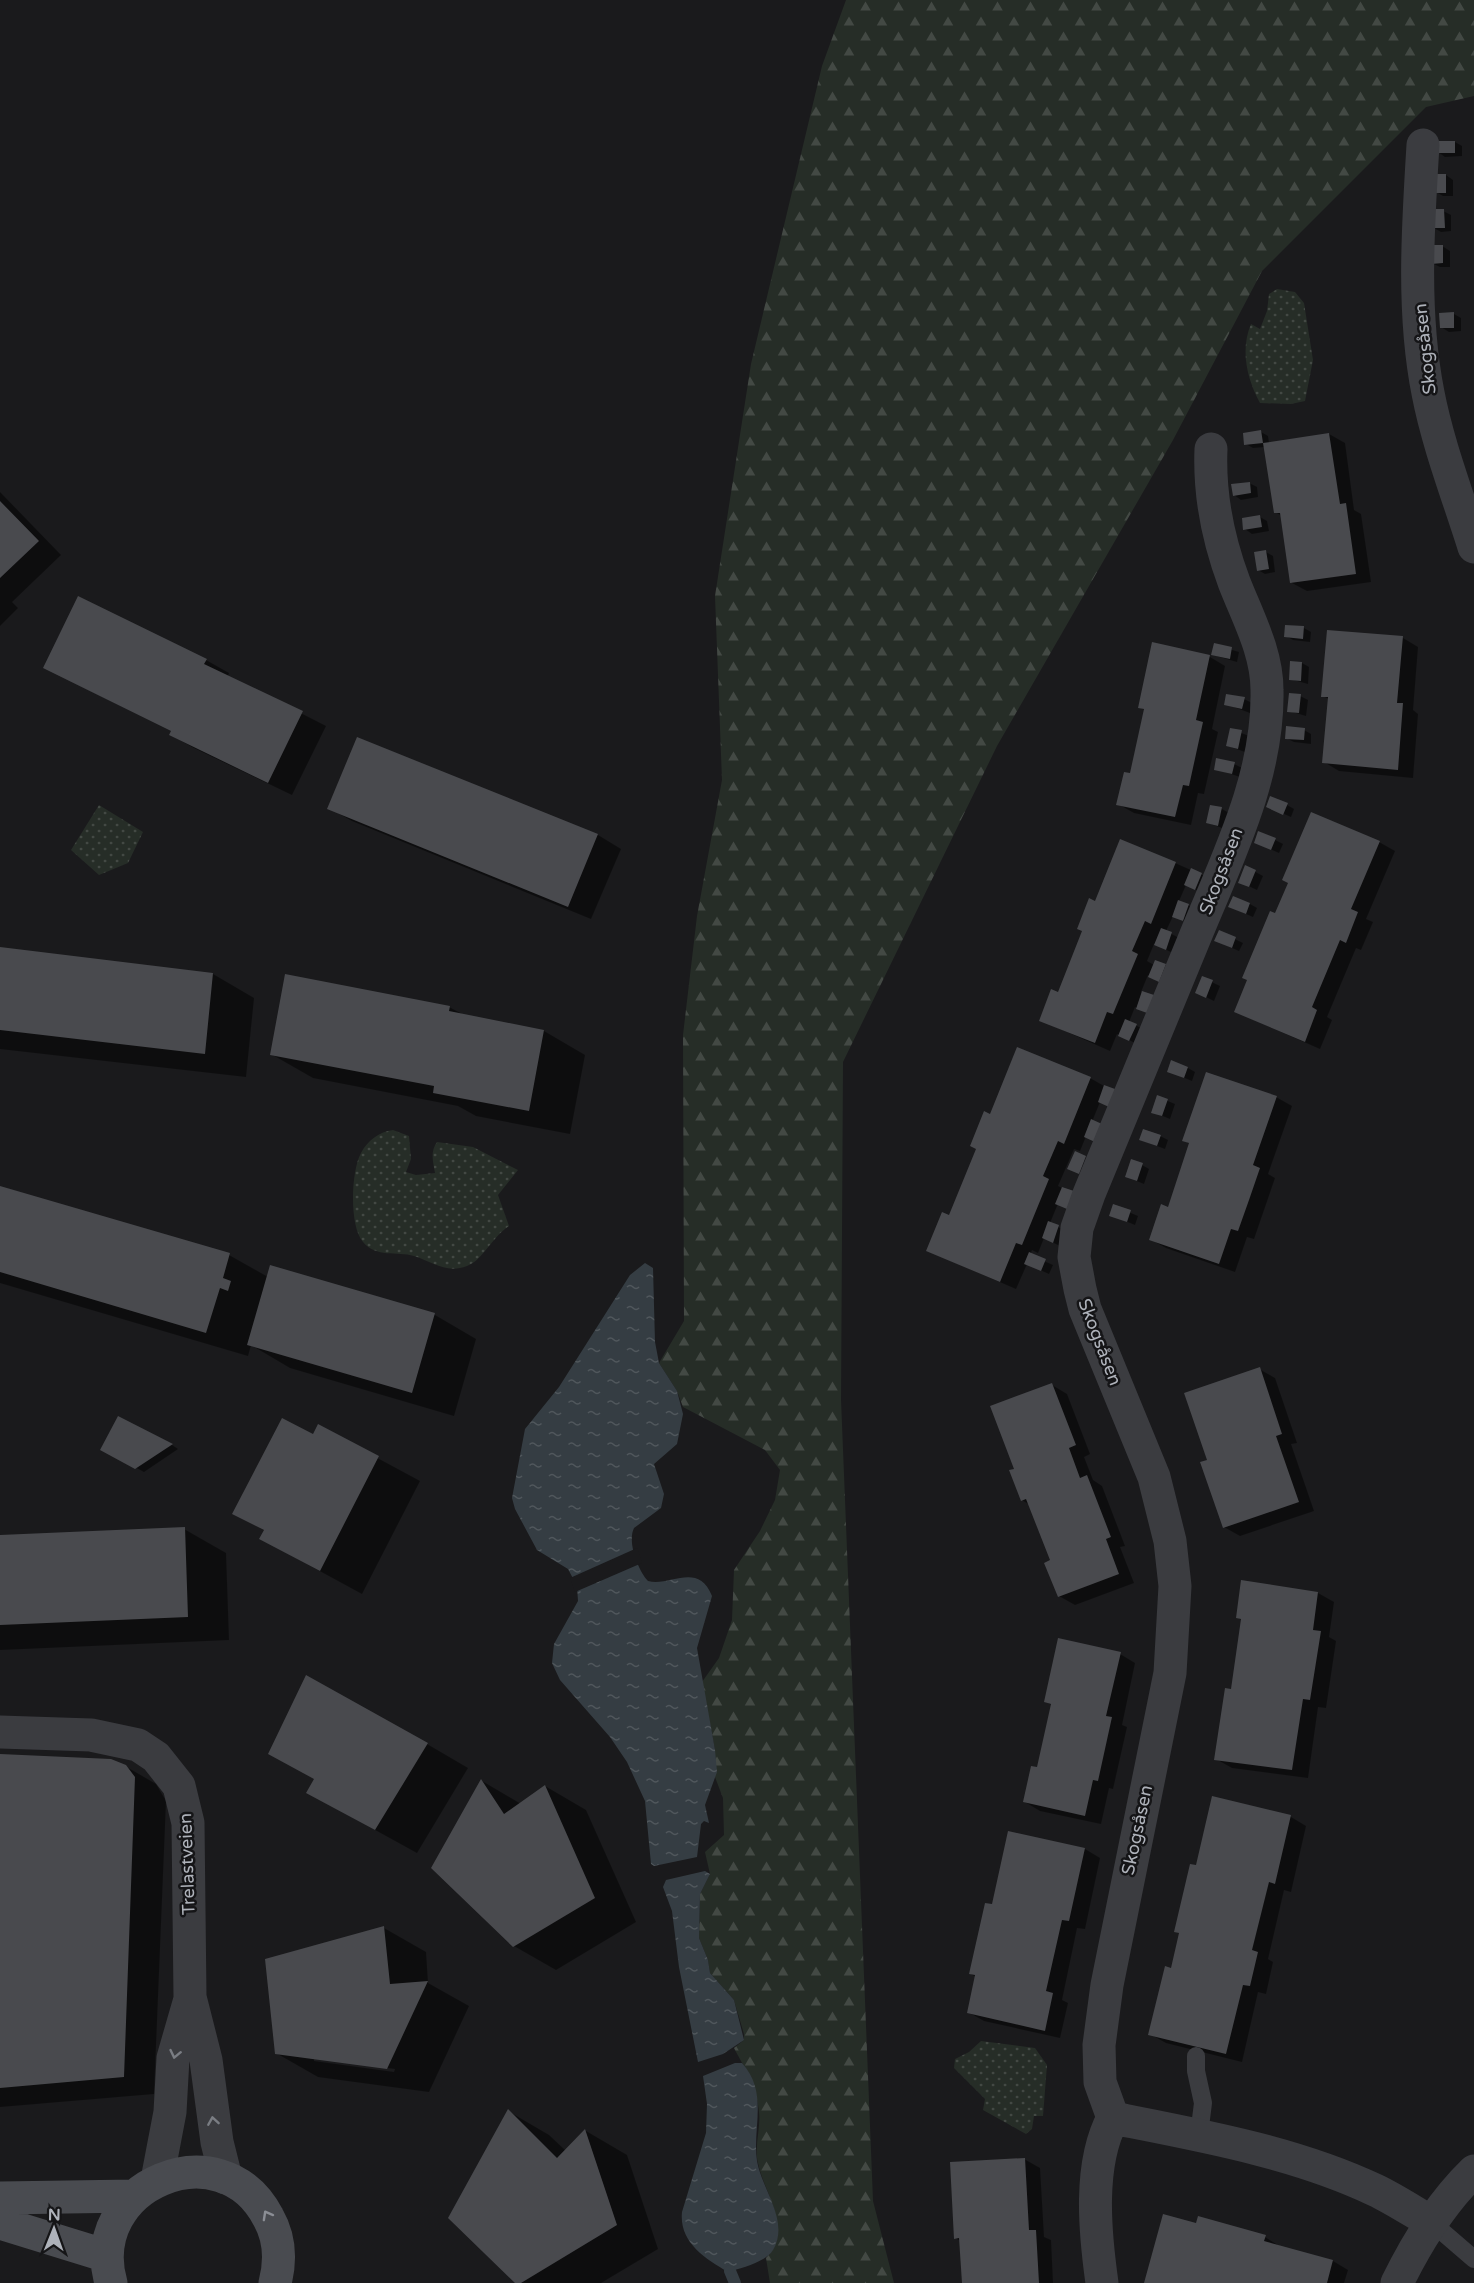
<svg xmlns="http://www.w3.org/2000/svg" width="1474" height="2283" viewBox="0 0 1474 2283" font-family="'Varela Round',sans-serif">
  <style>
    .forest { fill: url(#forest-firs) }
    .park { fill: url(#park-dots) }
    .water { fill: url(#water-ripples) }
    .pier { fill: #1a1a1c }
    .shadow { fill: #0007; fill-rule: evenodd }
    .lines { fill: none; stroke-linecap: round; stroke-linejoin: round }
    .stream { stroke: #353d43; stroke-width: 12 }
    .building { fill: #494a4e }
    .service { stroke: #3b3c40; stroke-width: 18 }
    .minor { stroke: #3b3c40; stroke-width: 33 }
    .secondary { stroke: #494b50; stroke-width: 33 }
    .oneway { stroke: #7a7d83 }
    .oneway2 { stroke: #8b8e95 }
    .labels { text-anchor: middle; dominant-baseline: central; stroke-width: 5; stroke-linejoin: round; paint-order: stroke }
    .street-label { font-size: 18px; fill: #aeb2ba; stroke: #151517 }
  </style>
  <defs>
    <pattern id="forest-firs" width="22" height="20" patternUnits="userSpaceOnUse" patternTransform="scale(1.5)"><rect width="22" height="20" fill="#262d27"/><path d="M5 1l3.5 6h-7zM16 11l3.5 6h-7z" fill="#434944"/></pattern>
    <pattern id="park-dots" width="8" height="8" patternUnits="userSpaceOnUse" patternTransform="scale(1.5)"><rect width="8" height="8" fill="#262d27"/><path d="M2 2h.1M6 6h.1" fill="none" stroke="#434944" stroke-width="1.8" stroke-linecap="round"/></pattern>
    <pattern id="water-ripples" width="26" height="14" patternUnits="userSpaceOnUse" patternTransform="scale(1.5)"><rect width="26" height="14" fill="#353d43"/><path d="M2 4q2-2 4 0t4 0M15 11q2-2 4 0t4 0" fill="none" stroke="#50575c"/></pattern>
  </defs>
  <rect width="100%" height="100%" fill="#1a1a1c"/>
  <!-- forest -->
  <path class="forest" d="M846 0H1474V96L1426 107 1262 271 1173 440 997 746 843 1062 841 1400 873 2201 894 2283H770L766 2258C794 2230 764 2193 758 2163 754 2146 761 2128 759 2112 757 2086 745 2069 734 2048L744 2040V2034L734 2000 710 1973 708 1960 699 1938 700 1894 710 1874 705 1852 724 1835 723 1798 715 1777V1750L702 1682 719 1658 732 1620 734 1570 760 1531 775 1500 780 1470 765 1450 683 1407 677 1391 659 1363 684 1321 683 1035 697 916 722 780 715 596 751 364 822 66Z"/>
  <!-- park -->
  <path class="park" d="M1277 289 1295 292 1304 303 1313 360 1305 401 1291 404 1260 403C1247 379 1240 350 1251 324L1260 329 1267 311 1269 294Z
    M99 805 143 832 128 863 99 875 71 850Z
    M393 1130 409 1136 411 1159 406 1172 416 1175 435 1173C433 1161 430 1152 437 1142L473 1147 518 1170 498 1195 509 1226C492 1237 482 1261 467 1266 446 1274 433 1262 414 1256 397 1251 376 1258 363 1242 349 1226 351 1171 361 1153 368 1140 379 1132 393 1130Z
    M981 2041 1035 2048 1047 2065 1043 2116H1034L1032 2129 1026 2134 983 2110 985 2099 954 2068 955 2059 969 2052Z"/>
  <!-- water -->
  <path class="water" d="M645 1263 653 1268 655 1342 659 1363 677 1391 683 1414 677 1444 654 1464 664 1494 661 1508 634 1528C627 1542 638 1570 648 1581 670 1587 698 1561 712 1596L697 1648 715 1750 717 1772 705 1805 709 1823 704 1821 701 1824 697 1857 654 1866 651 1864 645 1801 627 1762 610 1737 560 1680 552 1663 554 1644 578 1601 577 1586 568 1569 537 1550 515 1509 512 1498 525 1429 559 1387 630 1275Z
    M705 1871 710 1874 700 1894 699 1938 708 1960 710 1973 734 2000 744 2040 723 2054 698 2062 679 1967 672 1911 663 1887 666 1880Z
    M735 2063H742C769 2093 752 2128 757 2161 762 2190 790 2221 773 2250 766 2262 741 2268 728 2272 704 2258 679 2242 682 2212L706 2133 707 2104 703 2076Z"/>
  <!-- pier -->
  <path class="pier" d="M637 1548 642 1563 575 1592 570 1578Z"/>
  <!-- shadow -->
  <path class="shadow" d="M1455 142 1462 146V156L1445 157 1438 152Z
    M1446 175 1453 180V196H1443L1436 192Z
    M1443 211 1451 215V231L1441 232 1434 228Z
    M1442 246 1450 251V267H1440L1432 263Z
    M1454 314 1461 318V331L1449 332 1441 327Z
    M1261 432 1268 436 1269 443 1329 434 1345 443 1354 510 1361 514 1371 582 1307 591 1292 583 1282 516 1275 512 1265 447 1253 448 1246 444Z
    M1249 483 1257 487 1258 497 1241 500 1234 495Z
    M0 492 61 555 12 602 18 608 0 626Z
    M1260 517 1267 521 1269 531 1252 534 1245 529Z
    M1266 552 1273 556 1275 572 1265 574 1258 570Z
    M1304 628 1311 632 1310 642 1293 640 1286 636Z
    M1403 638 1418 647 1413 710 1418 714 1413 778 1339 771 1324 762 1329 699 1323 696Z
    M1153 644 1210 657 1225 666 1212 729 1218 732 1204 794 1198 793 1191 825 1134 813 1118 804 1131 775 1145 710 1139 707Z
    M1215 645 1239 652 1237 662 1213 655Z
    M206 660 229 673 228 676 326 726 292 795 194 748 171 735 173 732 45 668Z
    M1302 663 1309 667 1308 684 1290 679Z
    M1300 696 1308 700 1306 716 1289 711Z
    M1244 699 1252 703 1250 713 1226 704Z
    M1231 729 1249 736 1245 752 1228 746Z
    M1304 730 1311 734V744L1294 742 1286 738Z
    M358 739 598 835 621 849 591 919 352 821 329 808Z
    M1234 764 1242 768 1240 777 1216 769Z
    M1287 805 1294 809 1291 817 1275 810Z
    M1222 809 1229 813 1225 829 1208 823Z
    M1275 840 1283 844 1279 853 1263 846Z
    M1379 842 1395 851 1366 919 1373 922 1361 950 1356 948 1327 1017 1332 1020 1320 1049 1236 1012Z
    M1175 863 1209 878 1203 893 1186 885 1179 901 1196 909 1190 924 1173 916 1166 931 1179 938 1173 953 1154 944 1147 961 1154 965 1157 981 1148 975 1141 992 1153 997 1154 1016 1135 1007 1129 1022 1143 1029 1137 1044 1117 1034 1110 1051 1040 1020 1058 994 1096 903Z
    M1246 867 1263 876 1257 890 1240 882Z
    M1250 904 1257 908 1253 917 1230 907Z
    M1220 932 1243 943 1239 951 1223 944Z
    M0 949 213 974 254 998 246 1077 0 1049Z
    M1203 978 1220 986 1214 1001 1204 996Z
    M449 1007 464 1015 544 1031 585 1055 570 1134 476 1116 458 1106 313 1078 271 1054Z
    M1188 1068 1195 1072 1192 1081 1168 1071Z
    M1090 1078 1104 1086 1100 1102 1080 1151 1074 1149 1058 1186 1064 1189 1050 1223 1066 1231 1060 1246 1044 1238 1038 1253 1032 1250 1030 1255 1053 1265 1049 1274 1027 1264 1016 1289 928 1251 949 1217 991 1116Z
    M1158 1097 1175 1104 1170 1119 1153 1112Z
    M1276 1097 1292 1106 1268 1174 1275 1178 1264 1210 1254 1239 1247 1237 1235 1272 1166 1248 1150 1239 1168 1209 1190 1144 1184 1140Z
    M1160 1136 1168 1140 1165 1149 1141 1140Z
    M1142 1165 1149 1169 1144 1184 1127 1177Z
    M0 1187 229 1255 268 1277 271 1267 435 1315 476 1339 454 1416 290 1368 251 1345 248 1356 0 1283Z
    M1114 1206 1138 1216 1135 1225 1111 1215Z
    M1259 1369 1275 1378 1297 1443 1291 1444 1314 1511 1240 1536 1224 1527 1209 1461Z
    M1052 1385 1067 1394 1090 1454 1084 1457 1093 1480 1102 1486 1125 1546 1120 1547 1134 1583 1075 1605 1059 1596 1052 1561 1030 1505 1022 1500 1016 1469Z
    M118 1418 172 1445 178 1449 144 1472 102 1449Z
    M318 1426 420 1481 362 1594 261 1539 265 1531 234 1513 313 1436Z
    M184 1529 226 1553 229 1640 0 1650V1537Z
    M1242 1582 1318 1593 1334 1602 1329 1637 1336 1641 1326 1708 1318 1707 1308 1778 1232 1768 1216 1759 1233 1690 1243 1621 1237 1617Z
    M1120 1654 1135 1663 1122 1725 1127 1727 1113 1789 1109 1788 1101 1824 1040 1811 1025 1802 1038 1769 1052 1705 1046 1702Z
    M427 1744 468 1768 417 1853 308 1793Z
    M0 1756 125 1766 156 1784 166 1801 154 2094 0 2107Z
    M482 1781 521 1804 545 1786 586 1810 636 1922 556 1970 514 1946Z
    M1213 1798 1291 1817 1306 1826 1291 1892 1284 1890 1268 1959 1273 1962 1266 1994 1258 1992 1242 2062 1166 2043 1150 2034 1172 1970 1180 1934 1175 1931 1197 1867Z
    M1085 1849 1100 1858 1085 1929 1077 1928 1062 2000 1068 2003 1060 2038 984 2021 968 2012 976 1977 971 1974 993 1906Z
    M384 1928 426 1952 428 1983 469 2006 429 2092 318 2077 276 2053 267 1960ZM314 2058 395 2069 394 2072 314 2061Z
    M508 2111 549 2135 566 2151 586 2131 627 2155 658 2249 601 2283H517Z
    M1024 2159 1040 2168 1044 2237 1051 2240 1053 2283H963L961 2241 955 2238Z
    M1197 2224 1265 2237 1281 2247 1333 2261 1348 2270 1344 2283H1146Z"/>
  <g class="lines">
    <!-- stream -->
    <path class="stream" d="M730 2271 735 2283"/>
  </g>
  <!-- building -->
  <path class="building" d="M1436 141H1455V153H1437Z
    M1434 174H1446V193H1434Z
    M1432 209H1444L1445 228H1432Z
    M1431 245H1443V263L1431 264Z
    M1454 312V328H1440L1439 313Z
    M1261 430 1263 443 1244 445 1243 433Z
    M1329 433 1340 504 1346 503 1356 574 1290 583 1280 513H1274L1263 443Z
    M1250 482 1251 493 1233 496 1231 484Z
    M0 501 39 541 0 578Z
    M1260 515 1262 527 1243 530 1242 518Z
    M1266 550 1269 569 1257 571 1254 552Z
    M78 596 207 659 204 664 303 711 268 783 169 735 171 731 43 668Z
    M1285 625 1304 626 1303 639 1284 637Z
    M1327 630 1403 636 1397 703H1403L1398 770 1322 763 1328 697H1321Z
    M1152 642 1210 655 1196 720 1203 722 1189 786 1183 785 1175 817 1116 805 1124 772 1130 773 1144 709 1138 708Z
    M1214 643 1232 647 1230 659 1211 655Z
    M1290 661 1302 662 1301 681 1289 680Z
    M1289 693 1301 694 1299 713 1287 712Z
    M1226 694 1245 697 1242 709 1224 705Z
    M1286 726 1305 728 1304 740 1285 739Z
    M1230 728 1242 730 1238 749 1226 746Z
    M357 737 598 834 568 907 327 809Z
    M1216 758 1235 762 1232 774 1214 770Z
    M1270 796 1288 803 1283 815 1266 807Z
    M1210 805 1222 807 1218 826 1206 823Z
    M1311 812 1380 841 1351 909 1358 912 1346 943 1340 940 1312 1007 1317 1010 1305 1042 1234 1012 1247 980 1242 978 1270 911 1275 913 1288 883 1282 880Z
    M1258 831 1276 838 1271 850 1254 843Z
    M1120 839 1176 862 1151 924 1145 921 1132 951 1138 954 1113 1014 1107 1012 1095 1043 1039 1021 1051 989 1058 992 1082 931 1077 929 1089 898 1095 901Z
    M1245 865 1256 870 1249 887 1238 883Z
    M1191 868 1202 873 1195 890 1184 885Z
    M1233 896 1250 903 1246 914 1228 907Z
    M1178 900 1189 904 1183 921 1172 917Z
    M1161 928 1172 932 1166 950 1154 945Z
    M1219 930 1236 937 1232 948 1214 941Z
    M0 947 213 973 205 1054 0 1030Z
    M1155 960 1166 964 1159 982 1148 977Z
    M285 974 450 1006 449 1011 544 1030 529 1111 433 1093 434 1086 270 1055Z
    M1202 976 1213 980 1206 998 1195 993Z
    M1142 991 1154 995 1147 1013 1136 1009Z
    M1125 1019 1137 1024 1129 1041 1118 1036Z
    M1017 1047 1091 1077 1064 1144 1058 1141 1043 1176 1049 1179 1022 1245 1016 1243 1000 1282 926 1251 942 1212 949 1215 976 1149 970 1146 984 1111 990 1114Z
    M1171 1060 1188 1067 1184 1078 1167 1072Z
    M1206 1072 1277 1096 1253 1165 1260 1168 1249 1200 1238 1231 1231 1229 1219 1264 1149 1240 1161 1204 1168 1207 1189 1143 1182 1141Z
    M1104 1085 1115 1089 1109 1107 1098 1102Z
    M1157 1095 1168 1099 1162 1116 1151 1113Z
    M1091 1119 1102 1124 1095 1142 1084 1137Z
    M1143 1129 1161 1135 1157 1146 1139 1140Z
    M1075 1151 1086 1156 1079 1174 1067 1169Z
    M1131 1159 1143 1163 1137 1181 1125 1177Z
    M0 1186 230 1253 223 1278 231 1281 228 1291 220 1288 206 1333 0 1272Z
    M1062 1187 1074 1191 1067 1209 1055 1204Z
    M1113 1204 1131 1210 1127 1222 1109 1216Z
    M1048 1221 1059 1225 1053 1243 1042 1238Z
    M1029 1252 1046 1259 1041 1271 1024 1264Z
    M270 1265 435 1313 412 1393 247 1345Z
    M1260 1367 1282 1434 1276 1436 1299 1502 1223 1528 1200 1462 1207 1460 1184 1393Z
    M1052 1383 1076 1445 1069 1448 1080 1478 1087 1475 1111 1537 1106 1539 1119 1574 1058 1597 1044 1563 1050 1560 1026 1499 1021 1501 1009 1470 1014 1469 990 1406Z
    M118 1416 173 1444 135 1469 100 1450Z
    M282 1418 313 1434 318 1424 379 1456 320 1571 259 1539 264 1530 232 1514Z
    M185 1527 188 1617 0 1625V1535Z
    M1241 1580 1318 1592 1313 1630 1321 1631 1310 1700 1303 1699 1292 1770 1214 1760 1225 1688 1231 1689 1241 1619 1236 1618Z
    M1058 1638 1121 1652 1106 1716 1112 1717 1098 1781 1093 1780 1085 1816 1023 1802 1031 1766 1037 1767 1051 1704 1044 1702Z
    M306 1675 428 1743 375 1830 306 1793 314 1779 268 1754Z
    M0 1754 111 1759 126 1765 135 1777 124 2077 0 2088Z
    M481 1779 504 1814 545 1785 595 1898 513 1947 431 1868Z
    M1212 1796 1291 1815 1275 1884 1269 1882 1252 1950 1258 1952 1250 1986 1243 1985 1226 2054 1148 2035 1165 1966 1171 1968 1179 1933 1174 1932 1190 1864 1196 1865Z
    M1008 1831 1085 1848 1069 1921 1062 1920 1046 1991 1053 1993 1045 2031 967 2013 975 1975 969 1974 985 1903 992 1904Z
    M384 1926 390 1984 428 1981 387 2069 275 2054 265 1959Z
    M508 2109 557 2158 585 2129 617 2225 521 2283H515L448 2218Z
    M1025 2158 1029 2230H1036L1039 2283H962L959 2238 954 2239 950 2162Z
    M1163 2214 1196 2223 1198 2216 1266 2235 1264 2241 1333 2260 1327 2283H1144Z"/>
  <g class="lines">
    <!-- service -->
    <path class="service" d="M1196 2056V2071L1203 2103 1199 2135
      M1431 2222 1474 2259"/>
    <!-- minor -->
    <path class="minor" d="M1423 145C1418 226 1412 312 1428 393 1438 445 1458 496 1474 547
      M0 1732 91 1735 138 1745 156 1757 179 1786 188 1823 190 1997 206 2060 217 2142 226 2178
      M1113 2118C1199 2135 1295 2152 1375 2190 1394 2199 1412 2211 1431 2222
      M157 2180 170 2112 173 2058 190 1999
      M1102 2283C1095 2233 1088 2164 1113 2118L1100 2082 1099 2045 1107 1985 1170 1673 1175 1586 1170 1541 1154 1477 1085 1309 1080 1289 1074 1257 1077 1228 1089 1194C1124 1110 1158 1026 1193 942 1225 863 1269 778 1267 690 1267 652 1248 618 1234 582 1218 539 1209 496 1211 449
      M1397 2283C1417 2242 1441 2203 1474 2171"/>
    <!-- secondary -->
    <path class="secondary" d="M0 2198 134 2196
      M0 2223 107 2256
      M111 2283C83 2185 221 2127 268 2217 280 2238 281 2260 275 2283"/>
  </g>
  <!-- one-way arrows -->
  <defs><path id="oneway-chevron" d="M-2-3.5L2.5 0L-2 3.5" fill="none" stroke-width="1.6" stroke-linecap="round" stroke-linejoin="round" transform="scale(1.5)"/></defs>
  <g class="oneway">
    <use href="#oneway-chevron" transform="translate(175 2054) rotate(102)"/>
    <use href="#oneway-chevron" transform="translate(213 2121) rotate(-99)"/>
  </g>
  <use class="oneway2" href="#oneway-chevron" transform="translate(267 2215) rotate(-119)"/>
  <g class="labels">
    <!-- street labels -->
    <g class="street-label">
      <text transform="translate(1425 349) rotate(-96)">Skogsåsen</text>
      <text transform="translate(1221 871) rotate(-69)">Skogsåsen</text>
      <text transform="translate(1100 1342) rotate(69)">Skogsåsen</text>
      <text transform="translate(1137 1830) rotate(-78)">Skogsåsen</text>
      <text transform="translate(187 1864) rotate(-92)">Trelastveien</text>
    </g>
  </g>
  <!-- north arrow -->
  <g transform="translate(54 2229) rotate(1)" stroke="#151517" stroke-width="4.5" paint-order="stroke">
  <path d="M0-4.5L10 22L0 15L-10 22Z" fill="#aeb2ba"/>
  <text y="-9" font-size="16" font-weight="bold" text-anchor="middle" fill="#aeb2ba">N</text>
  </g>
</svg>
